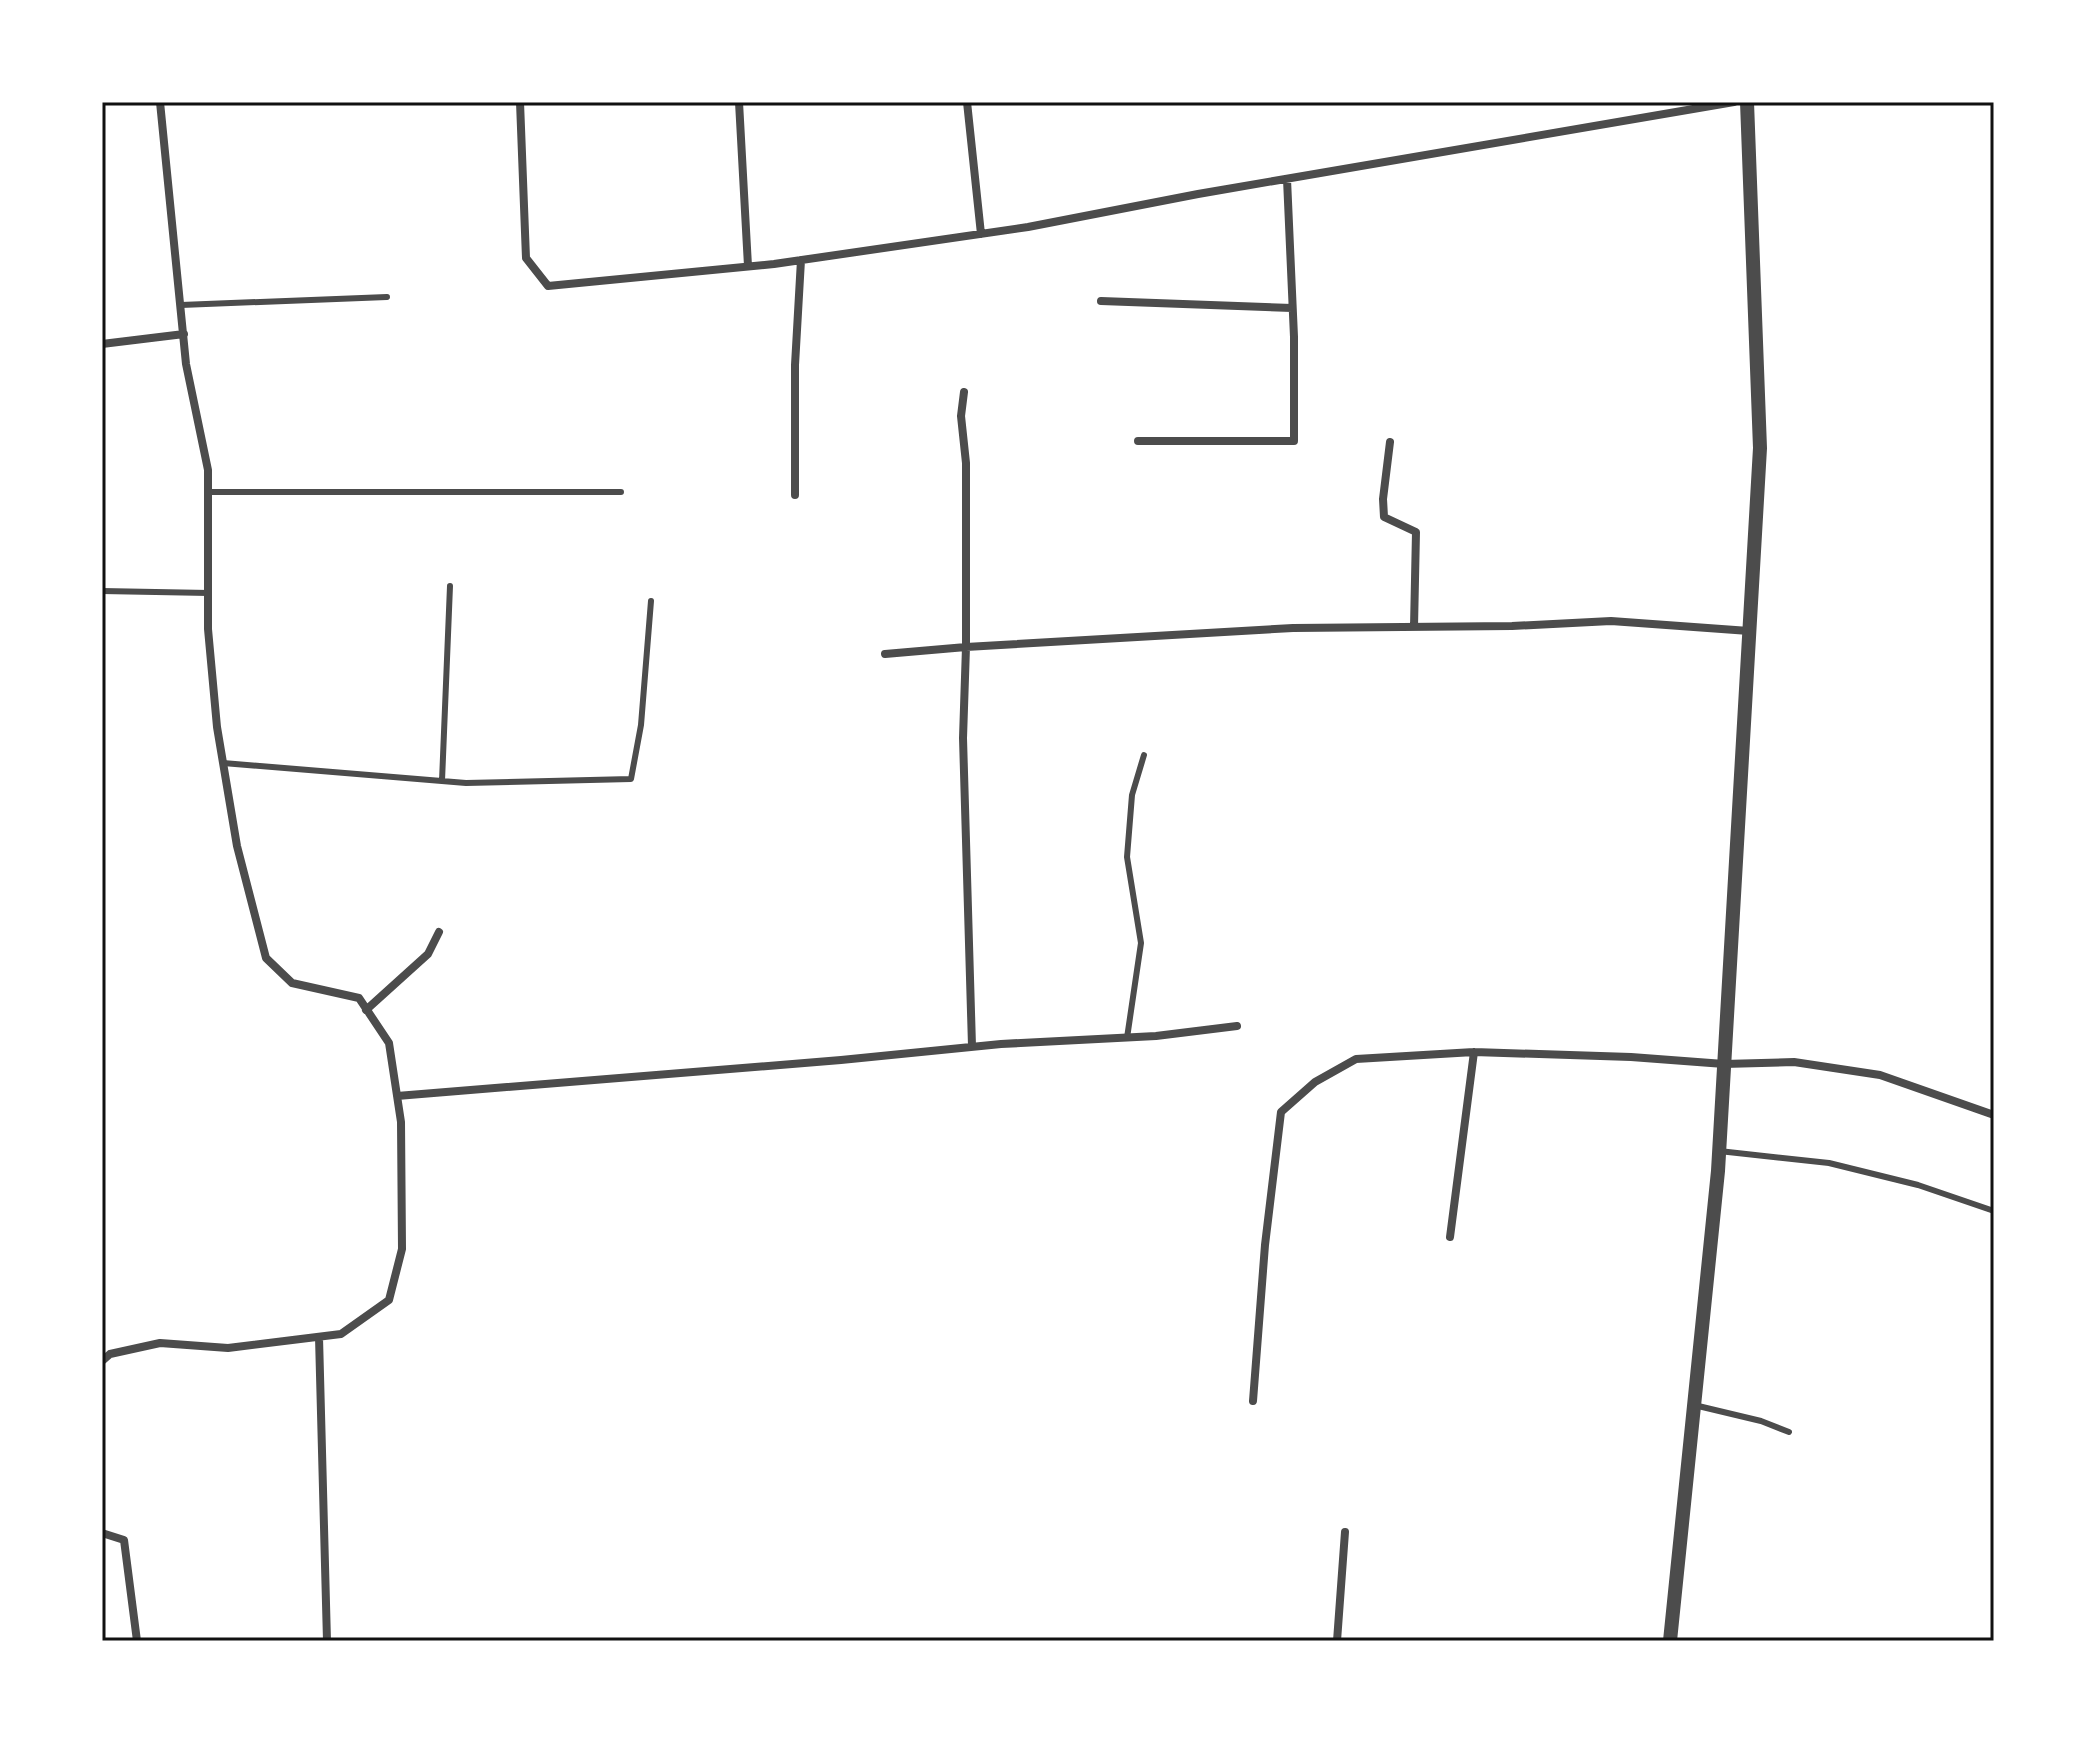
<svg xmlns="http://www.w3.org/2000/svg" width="2096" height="1743" viewBox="0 0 2096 1743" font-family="'Noto Sans',sans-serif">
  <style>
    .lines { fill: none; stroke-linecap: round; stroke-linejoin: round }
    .service { stroke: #4c4c4c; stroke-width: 6 }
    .minor { stroke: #4c4c4c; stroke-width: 8 }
    .tertiary { stroke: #4c4c4c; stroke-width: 14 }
    .neatline { fill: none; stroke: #111; stroke-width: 3 }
  </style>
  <rect width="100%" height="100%" fill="#fff"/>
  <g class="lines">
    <!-- service -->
    <path class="service" d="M181 305 387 297
      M208 492H621
      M102 591 209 593
      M223 763 466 783 631 779 641 725 651 601
      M442 781 450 586
      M1127 1038 1141 943 1127 857 1132 795 1144 755
      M1719 1151 1829 1163 1918 1185 1994 1211
      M1694 1405 1761 1421 1789 1432"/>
    <!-- minor -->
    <path class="minor" d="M520 102 526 258 548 286 774 264 1028 227 1198 194 1734 102
      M739 102 748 266
      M967 102 981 234
      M1101 301 1292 308
      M102 344 184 334
      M964 392 961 416 966 463V647L1293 628 1512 626 1611 621 1749 631
      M1138 441H1294V337L1287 179
      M1390 442 1383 499 1384 517 1416 532 1414 627
      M795 495V365L801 260
      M885 654 966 647 963 738 972 1046
      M366 1010 428 954 439 932
      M397 1096 841 1060 1001 1044 1156 1036 1237 1026
      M1450 1237 1474 1052
      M319 1337 327 1641
      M102 1361 110 1354 160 1343 228 1348 341 1334 389 1300 402 1249 401 1122 389 1043 359 998 292 983 266 958 237 846 217 727 208 629V470L186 364 160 102
      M1253 1401 1265 1245 1281 1112 1315 1082 1356 1059 1474 1052 1631 1057 1724 1064 1794 1062 1880 1075 1994 1115
      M102 1533 124 1540 137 1641
      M1337 1641 1345 1532"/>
    <!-- tertiary -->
    <path class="tertiary" d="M1670 1641 1718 1171 1760 448 1747 102"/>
  </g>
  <!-- border -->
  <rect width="2096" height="1743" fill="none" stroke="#ffffff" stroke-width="208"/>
  <rect x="104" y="104" width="1888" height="1535" class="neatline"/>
</svg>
